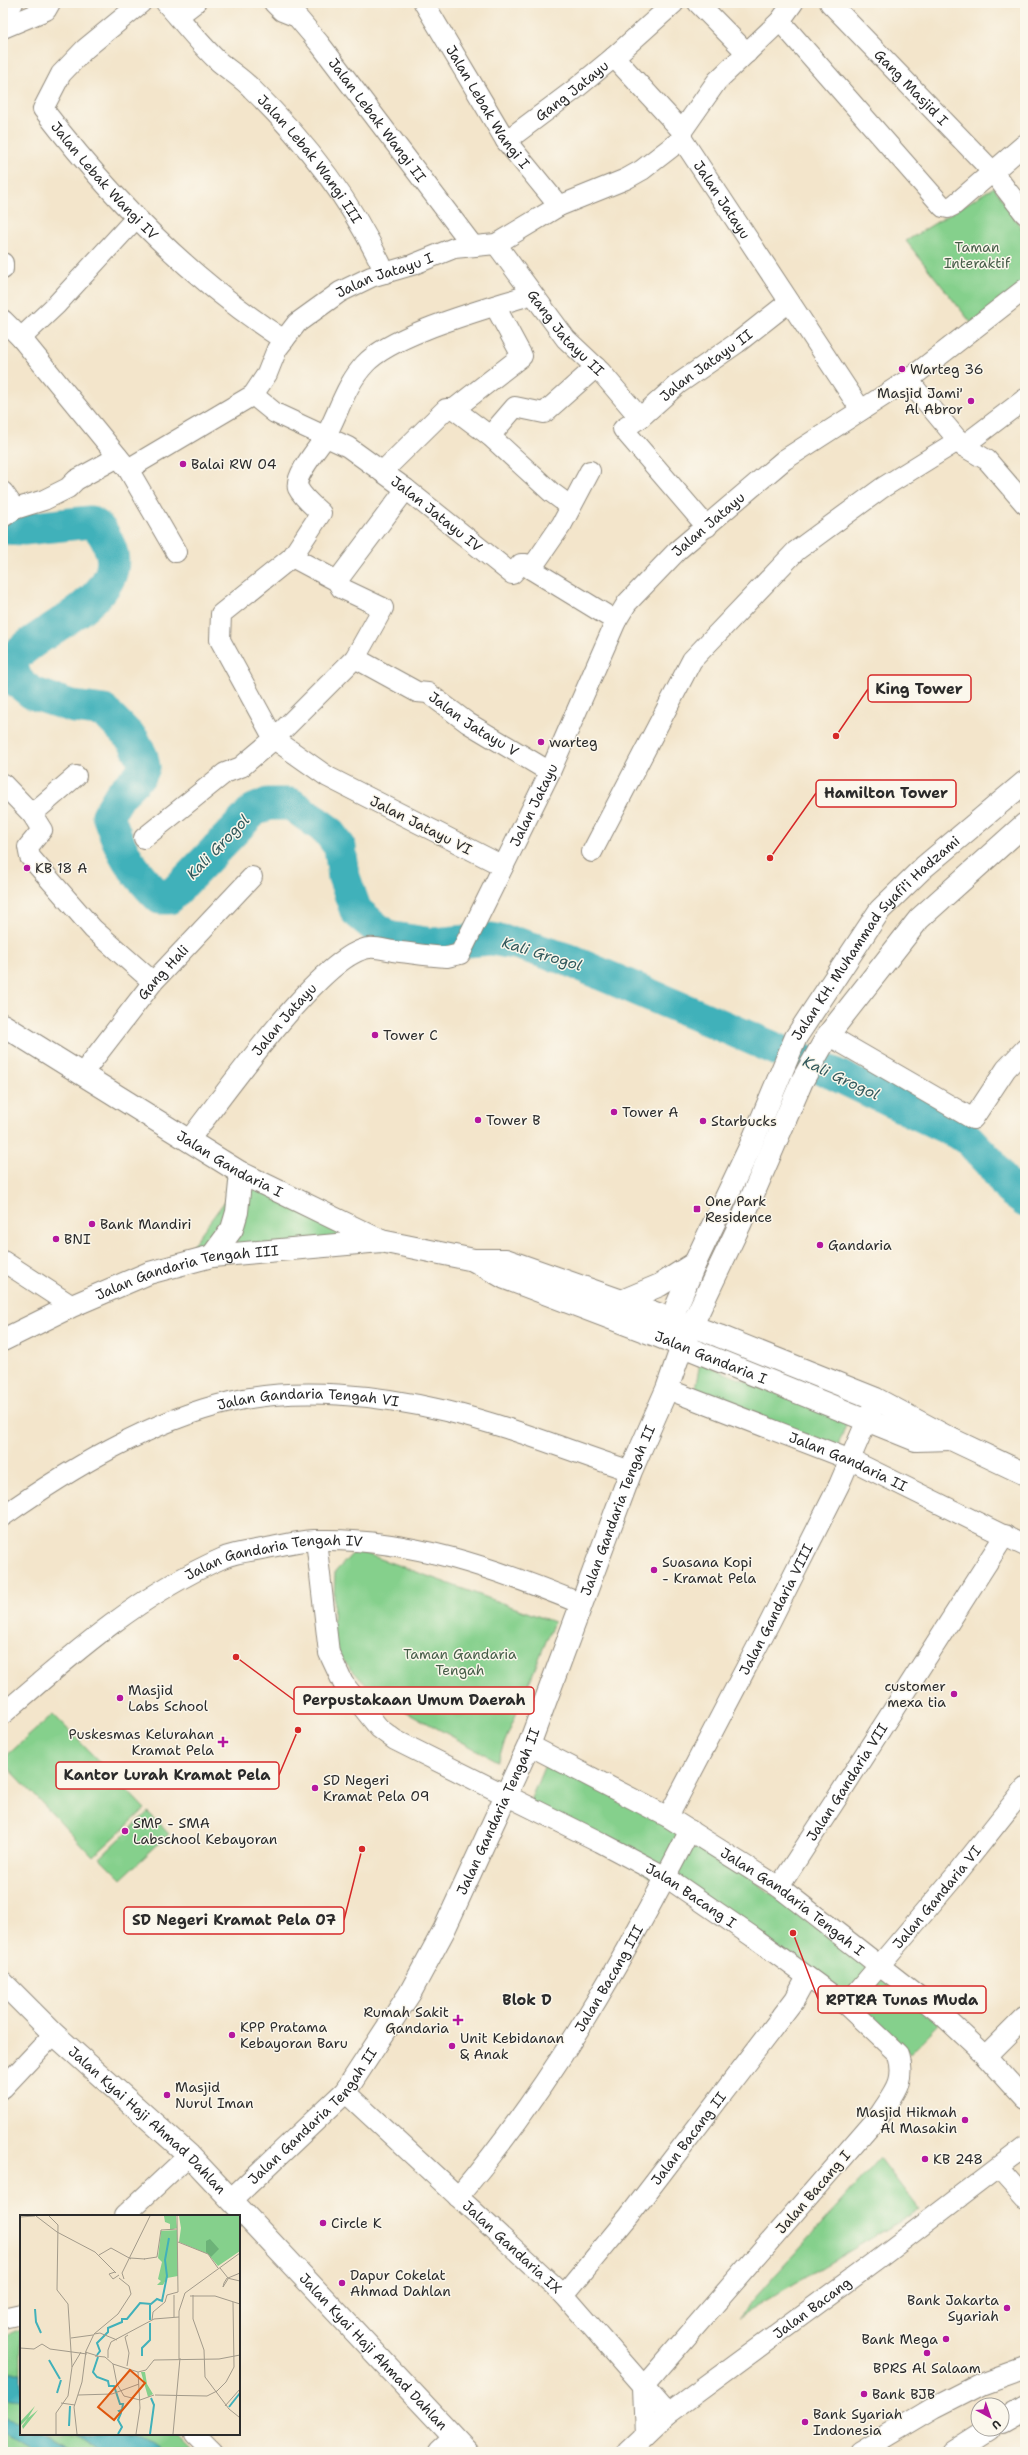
<svg xmlns="http://www.w3.org/2000/svg" width="1028" height="2455" viewBox="0 0 1028 2455" font-family="'Shantell Sans',sans-serif">
  <style>
    .green { fill: #85d08c; stroke: #587e5c }
    .water { fill: #41b1ba; stroke: #366e72 }
    .lines { fill: none; stroke-linecap: round; stroke-linejoin: round }
    .river { stroke: #41b1ba; stroke-width: 33 }
    .minor-casing { stroke: #8f887b; stroke-width: 22 }
    .tertiary-casing { stroke: #8f887b; stroke-width: 24 }
    .secondary-casing { stroke: #8f887b; stroke-width: 24 }
    .primary-casing { stroke: #8f887b; stroke-width: 24 }
    .minor { stroke: #fff; stroke-width: 20 }
    .tertiary { stroke: #fff; stroke-width: 22 }
    .secondary { stroke: #fff; stroke-width: 22 }
    .primary { stroke: #fff; stroke-width: 22 }
    .poi-dot { fill: #b5179e; stroke: #fbf7ec; stroke-width: 1.5 }
    .labels { text-anchor: middle; dominant-baseline: central; stroke-width: 3; stroke-linejoin: round; paint-order: stroke }
    .street-label { font-size: 14px; fill: #2b2b2b; stroke: #fbf7ec }
    .park-label { font-size: 14px; fill: #465d48; stroke: #fbf7ec }
    .poi-label { font-size: 14px; fill: #2b2b2b; stroke: #fbf7ec; text-anchor: start }
    .water-label { font-size: 15px; font-style: italic; fill: #335a5d; stroke: #fbf7ec }
    .neighbourhood-label { font-size: 15px; font-weight: bold; fill: #2b2b2b; stroke: #fbf7ec }
    .inset-river { fill: none; stroke: #41b1ba; stroke-width: 2 }
    .inset-road { fill: none; stroke: #a39b8b; stroke-width: 1 }
    .view { fill: #df570e; fill-opacity: 0.15; stroke: #df570e; stroke-width: 2 }
    .inset-edge { fill: none; stroke: #2b2b2b; stroke-width: 2 }
    .leader { fill: none; stroke: #d62828; stroke-width: 1.5 }
    .callout-dot { fill: #d62828; stroke: #fbf7ec; stroke-width: 1.5 }
    .callout { fill: #fbf7ec; stroke: #d62828; stroke-width: 1.5 }
    .callout-label { font-size: 15px; text-anchor: middle; font-weight: bold; fill: #2b2b2b }
  </style>
  <rect width="100%" height="100%" fill="#fbf7ec"/>
  <filter id="ink" filterUnits="userSpaceOnUse"><feTurbulence type="fractalNoise" baseFrequency=".025" numOctaves="2"/><feDisplacementMap in="SourceGraphic" scale="8" xChannelSelector="R" yChannelSelector="G"/><feConvolveMatrix kernelMatrix="1 2 1 2 8 2 1 2 1" color-interpolation-filters="sRGB"/></filter>
  <filter id="wash" filterUnits="userSpaceOnUse"><feTurbulence type="fractalNoise" baseFrequency=".012" numOctaves="4" result="noise"/><feDisplacementMap in="SourceGraphic" scale="16" xChannelSelector="R" yChannelSelector="G"/><feGaussianBlur stdDeviation="0.9" result="paint"/><feColorMatrix in="noise" values="0 0 0 0 0 0 0 0 0 0 0 0 0 0 0 0 0 1.4 0 .05"/><feComposite in="paint" operator="in"/></filter>
  <g filter="url(#wash)">
    <rect width="100%" height="100%" fill="#f3e5cb"/>
    <!-- green -->
    <path class="green" d="M994 187 1025 234V283L972 324 906 241Z
      M229 1157 411 1250 190 1248 225 1201Z
      M700 1363 847 1422 837 1448 695 1389Z
      M356 1550 554 1622 497 1761 376 1695 332 1649 335 1572Z
      M53 1714 145 1809 93 1857 3 1762V1759Z
      M548 1758 720 1854 939 2024 909 2054 840 1992 529 1803Z
      M148 1812 169 1834 121 1879 100 1858Z
      M880 2158 919 2210 738 2317Z
      M21 2329V2434H174L192 2452H3V2337Z"/>
    <!-- water -->
    <path class="water" d="M3 2373H21V2400L3 2398Z
      M3 2417 21 2424V2434H45L76 2452H36L3 2433Z
      M76 2434C99 2434 148 2433 164 2452H102Z"/>
    <g class="lines">
      <!-- river -->
      <path class="river" d="M3 528 24 529 90 522C100 526 105 536 109 545 133 599 34 630 10 662L17 681 32 693 74 707 104 711 134 741 142 757 144 767 141 774 120 795 108 815C121 853 131 869 160 898H169L254 810 268 804H291L327 830 340 847 344 877 356 911 387 937 432 944 491 939 519 944 566 959 830 1072 966 1137 990 1162 1009 1189 1025 1201"/>
    </g>
  </g>
  <g filter="url(#ink)">
    <g class="lines">
      <!-- minor casing -->
      <g class="minor-casing">
        <g id="minor">
          <path id="s1" d="M141 3 85 49 61 74 43 109C111 198 190 279 284 340"/>
          <path id="s2" d="M166 3C183 22 199 43 217 60 228 70 242 78 252 89 306 142 354 204 385 273"/>
          <path id="s3" d="M274 3 282 11 297 17 319 43 473 246"/>
          <path id="s4" d="M424 3 506 141 559 206"/>
          <path d="M698 3 747 53"/>
          <path id="s5" d="M793 3 780 21 717 81 682 131V139L861 410"/>
          <path id="s6" d="M830 3 992 171 1025 214"/>
          <path d="M178 16 195 3"/>
          <path d="M3 17 13 3"/>
          <path d="M780 21 943 207 948 208 954 205 1025 144"/>
          <path d="M3 28 46 10 50 3"/>
          <path d="M614 57 674 3"/>
          <path id="s7" d="M506 141 574 90 614 57 682 131"/>
          <path id="s8" d="M496 244 566 339 601 372 640 418"/>
          <path d="M3 263V269"/>
          <path d="M3 320 21 338 128 469 176 552"/>
          <path d="M21 338 56 305 136 218"/>
          <path d="M908 380 963 446 987 460 1025 504"/>
          <path id="s9" d="M253 395 275 413 348 447 406 489 512 574 521 564H526L531 569 616 621"/>
          <path d="M454 409 522 356 495 306"/>
          <path d="M490 436 551 492 570 506"/>
          <path d="M963 446 1025 399"/>
          <path id="s10" d="M128 469 253 395 267 374 277 349 297 323 340 292 371 277 412 265 454 248 496 244 559 206 626 179 642 170 682 139"/>
          <path d="M382 472 446 409H454L490 436 515 407 544 413 596 367"/>
          <path d="M3 492 15 509"/>
          <path d="M3 517 15 509 44 500 68 488 76 480 118 457"/>
          <path id="s11" d="M707 527 623 429 640 418 678 384 737 343 789 302"/>
          <path d="M531 569 562 524 590 471"/>
          <path d="M337 581 406 489"/>
          <path id="s12" d="M355 658 417 692 428 693 468 723 550 772"/>
          <path d="M3 784 32 814 42 830 28 847 30 857 93 929 153 982"/>
          <path d="M32 814 76 776"/>
          <path d="M144 838 225 773 241 767 274 739 220 640 221 614 292 557"/>
          <path d="M592 852 692 660 796 551 882 488 959 440"/>
          <path d="M503 866 328 777 274 739 355 658 383 608 341 588 337 581 292 557 321 513C313 506 303 498 298 488 294 477 317 449 324 439 338 415 345 385 365 364 393 333 490 308 532 294"/>
          <path d="M828 1035 973 1119 1006 1069 1025 1049"/>
          <path id="s13" d="M82 1074 153 982 252 877"/>
          <path id="s14" d="M188 1141C221 1100 322 953 369 948 376 947 386 950 393 951 411 953 429 956 447 957L460 954 550 772 616 621 627 603 678 550 784 460 908 380 1025 289"/>
          <path d="M3 1261 72 1306"/>
          <path id="s15" d="M667 1389 851 1460 1025 1546"/>
          <path id="s16" d="M3 1516C70 1469 149 1421 230 1402 297 1386 379 1395 446 1411 509 1426 569 1451 631 1471"/>
          <path id="s17" d="M316 1540 329 1653 343 1683 379 1728 395 1740 600 1842 666 1877 753 1937 846 2005 898 2054C906 2082 894 2092 880 2114L643 2387 645 2436"/>
          <path id="s18" d="M3 1714C70 1656 140 1594 223 1558 236 1552 253 1551 267 1548 283 1545 301 1540 318 1540 411 1538 497 1569 582 1604"/>
          <path id="s19" d="M529 1745 668 1817 779 1887 940 2013 986 2056 1025 2099"/>
          <path id="s20" d="M668 1817 770 1622 839 1485 876 1399"/>
          <path id="s21" d="M779 1887 837 1798 1005 1535"/>
          <path id="s22" d="M846 2005 955 1876 1025 1788"/>
          <path d="M986 2056 1025 2017"/>
          <path d="M3 2088 54 2034"/>
          <path id="s23" d="M345 2092 564 2295 668 2414"/>
          <path d="M999 2168 1025 2197"/>
          <path id="s24" d="M458 2197C552 2086 624 1959 690 1830"/>
          <path d="M124 2216 189 2155"/>
          <path id="s25" d="M564 2295 629 2216 795 1999 807 1977"/>
          <path d="M3 2318 21 2314"/>
          <path d="M195 2434 213 2452"/>
          <path d="M438 2452 454 2437"/>
          <path id="s26" d="M628 2452 668 2414 877 2260 1025 2147"/>
        </g>
      </g>
      <!-- tertiary casing -->
      <g class="tertiary-casing">
        <g id="tertiary">
          <path id="s27" d="M3 1025 241 1173 381 1241"/>
        </g>
      </g>
      <!-- secondary casing -->
      <g class="secondary-casing">
        <g id="secondary">
          <path d="M212 1256 232 1229 237 1212 241 1173"/>
          <path id="s28" d="M475 1261 505 1278 663 1338 916 1440 951 1439"/>
          <path d="M622 1301 660 1285 695 1263"/>
          <path id="s29" d="M663 1338 695 1263 750 1147 796 1037 880 910 924 867 1025 782"/>
          <path id="s30" d="M3 1340 72 1306 149 1273 212 1256 381 1241 474 1260H506L622 1301 719 1336 876 1399 951 1439 1025 1474"/>
          <path id="s31" d="M3 1983 54 2034 189 2155 468 2452"/>
          <path id="s32" d="M232 2199 345 2092 410 1993 444 1930 529 1745 631 1471 667 1389 682 1346 741 1222 802 1081 828 1035 919 919 1025 824"/>
        </g>
      </g>
      <!-- primary casing -->
      <g class="primary-casing">
        <path id="primary" d="M1002 2421 1025 2408
          M860 2452 934 2408 981 2384 1025 2368
          M953 2452 989 2429"/>
      </g>
      <!-- minor -->
      <use href="#minor" class="minor"/>
      <!-- tertiary -->
      <use href="#tertiary" class="tertiary"/>
      <!-- secondary -->
      <use href="#secondary" class="secondary"/>
      <!-- primary -->
      <use href="#primary" class="primary"/>
    </g>
  </g>
  <!-- markers -->
  <g class="poi-dot">
    <circle cx="902" cy="369" r="4"/>
    <circle cx="971" cy="401" r="4"/>
    <circle cx="183" cy="464" r="4"/>
    <circle cx="541" cy="742" r="4"/>
    <circle cx="27" cy="868" r="4"/>
    <circle cx="375" cy="1035" r="4"/>
    <circle cx="614" cy="1112" r="4"/>
    <circle cx="478" cy="1120" r="4"/>
    <circle cx="703" cy="1121" r="4"/>
    <rect x="693" y="1205" width="8" height="8" rx="2"/>
    <circle cx="92" cy="1224" r="4"/>
    <circle cx="56" cy="1239" r="4"/>
    <circle cx="820" cy="1245" r="4"/>
    <circle cx="654" cy="1570" r="4"/>
    <circle cx="954" cy="1694" r="4"/>
    <circle cx="120" cy="1698" r="4"/>
    <path d="M221 1736h4v4h4v4h-4v4h-4v-4h-4v-4h4z"/>
    <circle cx="315" cy="1788" r="4"/>
    <circle cx="125" cy="1831" r="4"/>
    <path d="M456 2014h4v4h4v4h-4v4h-4v-4h-4v-4h4z"/>
    <circle cx="232" cy="2035" r="4"/>
    <circle cx="452" cy="2046" r="4"/>
    <circle cx="167" cy="2095" r="4"/>
    <circle cx="965" cy="2120" r="4"/>
    <circle cx="925" cy="2159" r="4"/>
    <circle cx="323" cy="2223" r="4"/>
    <circle cx="342" cy="2283" r="4"/>
    <circle cx="1007" cy="2308" r="4"/>
    <circle cx="946" cy="2339" r="4"/>
    <circle cx="927" cy="2353" r="4"/>
    <circle cx="864" cy="2394" r="4"/>
    <circle cx="805" cy="2422" r="4"/>
  </g>
  <g class="labels">
    <!-- street labels -->
    <g class="street-label">
      <text stroke="none"><textPath href="#s6" startOffset="117">Gang Masjid I</textPath></text>
      <text stroke="none"><textPath href="#s7" startOffset="83">Gang Jatayu</textPath></text>
      <text stroke="none"><textPath href="#s4" startOffset="122">Jalan Lebak Wangi I</textPath></text>
      <text stroke="none"><textPath href="#s3" startOffset="158">Jalan Lebak Wangi II</textPath></text>
      <text stroke="none"><textPath href="#s2" startOffset="213">Jalan Lebak Wangi III</textPath></text>
      <text stroke="none"><textPath href="#s1" startOffset="241">Jalan Lebak Wangi IV</textPath></text>
      <text stroke="none"><textPath href="#s5" startOffset="251">Jalan Jatayu</textPath></text>
      <text stroke="none"><textPath href="#s10" startOffset="331">Jalan Jatayu I</textPath></text>
      <text stroke="none"><textPath href="#s8" startOffset="113">Gang Jatayu II</textPath></text>
      <text stroke="none"><textPath href="#s11" startOffset="234">Jalan Jatayu II</textPath></text>
      <text stroke="none"><textPath href="#s9" startOffset="220">Jalan Jatayu IV</textPath></text>
      <text stroke="none"><textPath href="#s14" startOffset="862">Jalan Jatayu</textPath></text>
      <text stroke="none"><textPath href="#s12" startOffset="137">Jalan Jatayu V</textPath></text>
      <text stroke="none"><textPath href="#s14" startOffset="526">Jalan Jatayu</textPath></text>
      <text transform="translate(421 825) rotate(27)">Jalan Jatayu VI</text>
      <text stroke="none"><textPath href="#s29" startOffset="457">Jalan KH. Muhammad Syafi'i Hadzami</textPath></text>
      <text stroke="none"><textPath href="#s13" startOffset="130">Gang Hali</textPath></text>
      <text stroke="none"><textPath href="#s14" startOffset="155">Jalan Jatayu</textPath></text>
      <text stroke="none"><textPath href="#s27" startOffset="266">Jalan Gandaria I</textPath></text>
      <text stroke="none"><textPath href="#s30" startOffset="198">Jalan Gandaria Tengah III</textPath></text>
      <text stroke="none"><textPath href="#s28" startOffset="255">Jalan Gandaria I</textPath></text>
      <text stroke="none"><textPath href="#s16" startOffset="334">Jalan Gandaria Tengah VI</textPath></text>
      <text stroke="none"><textPath href="#s15" startOffset="195">Jalan Gandaria II</textPath></text>
      <text stroke="none"><textPath href="#s32" startOffset="800">Jalan Gandaria Tengah II</textPath></text>
      <text stroke="none"><textPath href="#s18" startOffset="321">Jalan Gandaria Tengah IV</textPath></text>
      <text stroke="none"><textPath href="#s20" startOffset="234">Jalan Gandaria VIII</textPath></text>
      <text stroke="none"><textPath href="#s21" startOffset="125">Jalan Gandaria VII</textPath></text>
      <text stroke="none"><textPath href="#s32" startOffset="476">Jalan Gandaria Tengah II</textPath></text>
      <text stroke="none"><textPath href="#s17" startOffset="559">Jalan Bacang I</textPath></text>
      <text stroke="none"><textPath href="#s22" startOffset="141">Jalan Gandaria VI</textPath></text>
      <text stroke="none"><textPath href="#s19" startOffset="307">Jalan Gandaria Tengah I</textPath></text>
      <text stroke="none"><textPath href="#s24" startOffset="266">Jalan Bacang III</textPath></text>
      <text stroke="none"><textPath href="#s32" startOffset="116">Jalan Gandaria Tengah II</textPath></text>
      <text stroke="none"><textPath href="#s31" startOffset="199">Jalan Kyai Haji Ahmad Dahlan</textPath></text>
      <text stroke="none"><textPath href="#s25" startOffset="200">Jalan Bacang II</textPath></text>
      <text transform="translate(813 2192) rotate(-49)">Jalan Bacang I</text>
      <text stroke="none"><textPath href="#s23" startOffset="228">Jalan Gandaria IX</textPath></text>
      <text stroke="none"><textPath href="#s26" startOffset="234">Jalan Bacang</textPath></text>
      <text stroke="none"><textPath href="#s31" startOffset="523">Jalan Kyai Haji Ahmad Dahlan</textPath></text>
    </g>
    <!-- park labels -->
    <g class="park-label">
      <text x="977" y="247">Taman<tspan x="977" dy="16">Interaktif</tspan></text>
      <text x="460" y="1654">Taman Gandaria<tspan x="460" dy="16">Tengah</tspan></text>
    </g>
    <!-- poi labels -->
    <g class="poi-label">
      <text x="910" y="369">Warteg 36</text>
      <text x="963" y="393" text-anchor="end">Masjid Jami'<tspan x="963" dy="16">Al Abror</tspan></text>
      <text x="191" y="464">Balai RW 04</text>
      <text x="549" y="742">warteg</text>
      <text x="35" y="868">KB 18 A</text>
      <text x="383" y="1035">Tower C</text>
      <text x="622" y="1112">Tower A</text>
      <text x="486" y="1120">Tower B</text>
      <text x="711" y="1121">Starbucks</text>
      <text x="705" y="1201">One Park<tspan x="705" dy="16">Residence</tspan></text>
      <text x="100" y="1224">Bank Mandiri</text>
      <text x="64" y="1239">BNI</text>
      <text x="828" y="1245">Gandaria</text>
      <text x="662" y="1562">Suasana Kopi<tspan x="662" dy="16">- Kramat Pela</tspan></text>
      <text x="946" y="1686" text-anchor="end">customer<tspan x="946" dy="16">mexa tia</tspan></text>
      <text x="128" y="1690">Masjid<tspan x="128" dy="16">Labs School</tspan></text>
      <text x="214" y="1734" text-anchor="end">Puskesmas Kelurahan<tspan x="214" dy="16">Kramat Pela</tspan></text>
      <text x="323" y="1780">SD Negeri<tspan x="323" dy="16">Kramat Pela 09</tspan></text>
      <text x="133" y="1823">SMP - SMA<tspan x="133" dy="16">Labschool Kebayoran</tspan></text>
      <text x="449" y="2012" text-anchor="end">Rumah Sakit<tspan x="449" dy="16">Gandaria</tspan></text>
      <text x="240" y="2027">KPP Pratama<tspan x="240" dy="16">Kebayoran Baru</tspan></text>
      <text x="460" y="2038">Unit Kebidanan<tspan x="460" dy="16">&amp; Anak</tspan></text>
      <text x="175" y="2087">Masjid<tspan x="175" dy="16">Nurul Iman</tspan></text>
      <text x="957" y="2112" text-anchor="end">Masjid Hikmah<tspan x="957" dy="16">Al Masakin</tspan></text>
      <text x="933" y="2159">KB 248</text>
      <text x="331" y="2223">Circle K</text>
      <text x="350" y="2275">Dapur Cokelat<tspan x="350" dy="16">Ahmad Dahlan</tspan></text>
      <text x="999" y="2300" text-anchor="end">Bank Jakarta<tspan x="999" dy="16">Syariah</tspan></text>
      <text x="938" y="2339" text-anchor="end">Bank Mega</text>
      <text x="927" y="2368" text-anchor="middle">BPRS Al Salaam</text>
      <text x="872" y="2394">Bank BJB</text>
      <text x="813" y="2414">Bank Syariah<tspan x="813" dy="16">Indonesia</tspan></text>
    </g>
    <!-- water labels -->
    <g class="water-label">
      <text transform="translate(218 847) rotate(-46)">Kali Grogol</text>
      <text transform="translate(542 954) rotate(17)">Kali Grogol</text>
      <text transform="translate(841 1078) rotate(25)">Kali Grogol</text>
    </g>
    <!-- neighbourhood labels -->
    <g class="neighbourhood-label">
      <text x="527" y="2000">Blok D</text>
    </g>
  </g>
  <!-- overview -->
  <g transform="translate(20 2215)">
    <rect width="220" height="220" fill="#f3e5cb"/>
    <path d="M144 1H156L157 13 150 15V9L145 7ZM159 1H220V36L198 51 188 39 159 27 161 13ZM157 15 158 61 147 63 143 70H137L141 66 138 64 142 47 138 43 141 16ZM121 157H125L127 169 133 179 128 182ZM15 191 8 203 18 195 3 214 2 211 8 203 0 211V207Z" fill="#85d08c"/>
    <path d="M190 24 199 34 191 42 186 37V26Z" fill="#6cb278"/>
    <path class="inset-river" d="M15 94 16 107 21 118M130 105V89M77 140 80 136 77 128 88 117V113L102 107V104H107L120 88 131 89 137 84 142 86 147 61 145 45 149 23M122 141V133L130 125V108M78 142 73 157 77 162 88 166 89 171H94L100 189H103L102 195 99 196 101 198 98 205 102 212 98 219M29 145 40 164M37 178 41 165M209 192 220 178M49 211 50 191M130 219 134 190 131 183"/>
    <path class="inset-road" d="M16 1 37 17 75 37 96 58M29 1 38 10 37 75 48 89 52 152 48 181 36 198V219M0 2 15 1M158 27 188 39 198 53M79 40 91 33 111 44M110 43 125 44M124 44 137 42 141 15 157 14M200 53 208 63M95 57 89 59 93 64 99 60M207 63 204 68 203 72 208 64M207 63 220 66M208 63 220 58M104 64 102 58 130 1M173 80V104L184 135 185 162 209 194 219 202M170 81H195L220 89M154 102V80M132 105 133 97 145 87 147 80 158 77 157 1M74 119 80 118 97 125M51 123 73 120M0 133 14 134 22 129 30 134 67 139M65 137 78 141M75 141 85 142 93 149 118 157 126 155 134 145 199 144 220 140M88 143V135L91 127 134 104 159 102M159 144V96L165 78 220 38M93 149 97 169 104 181 120 185 134 180M107 151 109 138 105 122 108 120M52 152 61 137M196 177 206 167 214 152 213 87M58 180 92 179 119 169M135 180 187 181 197 176M41 188 55 190M205 191 220 174M57 219 54 192 62 167 66 136 74 119 98 99 111 79 109 71 99 63M116 219 120 193 118 157M153 219 160 143"/>
    <path class="view" d="M110 155 125 168 94 205 78 192Z"/>
    <rect width="220" height="220" class="inset-edge"/>
  </g>
  <!-- callouts -->
  <path class="leader" d="M836 736L868 689M770 858L816 793M236 1657L294 1700M298 1730L279 1775M362 1849L344 1920M793 1933L818 1999"/>
  <g class="callout-dot">
    <circle cx="836" cy="736" r="4"/>
    <circle cx="770" cy="858" r="4"/>
    <circle cx="236" cy="1657" r="4"/>
    <circle cx="298" cy="1730" r="4"/>
    <circle cx="362" cy="1849" r="4"/>
    <circle cx="793" cy="1933" r="4"/>
  </g>
  <g class="callout">
    <rect x="868" y="675" width="103" height="27" rx="4"/>
    <rect x="816" y="780" width="140" height="27" rx="4"/>
    <rect x="294" y="1687" width="240" height="27" rx="4"/>
    <rect x="56" y="1762" width="223" height="27" rx="4"/>
    <rect x="124" y="1907" width="220" height="27" rx="4"/>
    <rect x="818" y="1986" width="168" height="27" rx="4"/>
  </g>
  <g class="callout-label">
    <text x="919" y="694">King Tower</text>
    <text x="886" y="798">Hamilton Tower</text>
    <text x="414" y="1705">Perpustakaan Umum Daerah</text>
    <text x="167" y="1780">Kantor Lurah Kramat Pela</text>
    <text x="234" y="1925">SD Negeri Kramat Pela 07</text>
    <text x="902" y="2005">RPTRA Tunas Muda</text>
  </g>
  <!-- margin -->
  <rect width="1028" height="2455" fill="none" stroke="#fbf7ec" stroke-width="16"/>
  <!-- north arrow -->
  <g transform="translate(990 2417) rotate(140)"><circle r="19" fill="#fbf7ec" stroke="#a8a59f"/>
  <path d="M0-3L7 15L0 10L-7 15Z" fill="#b5179e"/>
  <text y="-6" font-size="11" font-weight="bold" text-anchor="middle" fill="#2b2b2b">U</text>
  </g>
</svg>
